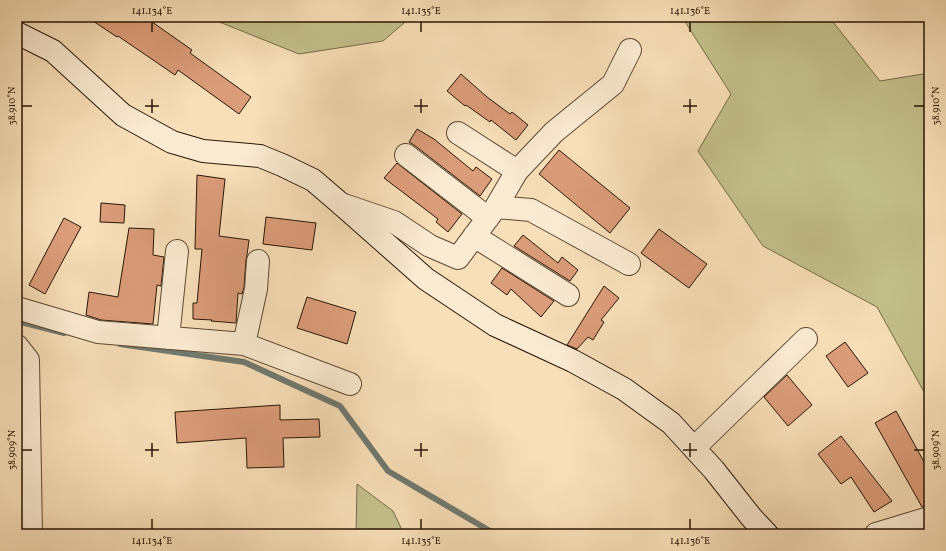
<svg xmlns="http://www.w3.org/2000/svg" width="946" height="551" viewBox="0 0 946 551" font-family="Vollkorn,serif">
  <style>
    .green { fill: #c3c08b; stroke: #766b48 }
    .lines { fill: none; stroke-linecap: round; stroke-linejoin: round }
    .stream { stroke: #6f7970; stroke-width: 6 }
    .building { fill: #db9c79; stroke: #281606 }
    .street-casing { stroke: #5c4832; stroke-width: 24 }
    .secondary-casing { stroke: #281606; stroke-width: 24 }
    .street { stroke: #faead1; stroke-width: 22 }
    .secondary { stroke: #faead1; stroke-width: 22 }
    .ticks { fill: none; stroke: #281606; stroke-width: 1.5 }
    .neatline { fill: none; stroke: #281606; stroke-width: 1.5 }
    .ticks-label { font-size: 10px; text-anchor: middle; fill: #281606 }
  </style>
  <rect width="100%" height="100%" fill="#f8dfb8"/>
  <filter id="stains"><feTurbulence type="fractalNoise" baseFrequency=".005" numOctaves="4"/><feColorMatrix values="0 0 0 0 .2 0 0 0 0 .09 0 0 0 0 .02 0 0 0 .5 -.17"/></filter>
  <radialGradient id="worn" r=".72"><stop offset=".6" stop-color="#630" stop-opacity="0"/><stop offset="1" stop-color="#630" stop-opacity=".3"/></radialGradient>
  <!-- green -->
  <path class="green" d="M207 17H411L383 41 299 54Z
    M682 17H829L880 81 929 73V401L877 307 763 246 698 151 731 94Z
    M357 484 393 511 404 534H356Z"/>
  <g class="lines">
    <!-- stream -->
    <path class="stream" d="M17 321 64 333
      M120 344 244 362 340 406 388 471 495 534"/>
  </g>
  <!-- building -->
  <path class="building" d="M87 17H145L192 50 190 53 251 97 239 114 178 70 175 75 118 36 117 37Z
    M461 74 487 97 510 114 512 112 528 125 516 140 491 120 490 122 466 105 465 106 447 91Z
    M417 129 434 139 473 171 476 167 492 179 480 196 414 145 409 142Z
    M559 150 630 208 610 233 539 174Z
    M397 163 462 214 448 232 436 222 438 219 384 178Z
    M197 175 225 179 219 236 249 240 247 255 246 260 244 287 242 294 238 293 236 323 211 321 212 320 193 319V303H197L202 249H195Z
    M101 203 125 205 124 223 100 222Z
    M266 217 316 223 312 250 263 244Z
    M64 218 81 227 45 294 29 285Z
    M129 228 154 229 153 255 164 257 161 286 157 285 153 324 101 320 86 315 89 292 118 297Z
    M659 229 707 264 689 288 641 253Z
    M523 235 558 263 562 257 578 270 570 281 514 246Z
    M502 268 554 301 541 317 511 289 507 295 491 283Z
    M604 286 619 298 601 320 604 322 593 340 588 337 577 349 567 345Z
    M307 297 356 312 347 344 297 328Z
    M845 342 868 373 848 387 826 356Z
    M787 375 812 405 788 426 764 397Z
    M280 405V420L319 419 320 437 283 438 284 467 247 468 246 438 177 443 175 412Z
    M896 411 929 471V506L922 507 875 423Z
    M841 436 892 501 874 512 851 477 841 484 818 454Z"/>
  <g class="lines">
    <!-- street casing -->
    <g class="street-casing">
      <path id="street" d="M458 133 517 171
        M406 155 488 218
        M341 204 394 222 430 246 458 258 496 207 517 171 554 132 613 84 630 50
        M496 207 531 210 629 264
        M474 236 568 295
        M17 308 98 332 244 344 350 384
        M168 338 177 251
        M244 344 256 289 258 261
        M17 346 28 360 31 534
        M694 448 806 339
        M876 534 929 518"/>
    </g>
    <!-- secondary casing -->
    <g class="secondary-casing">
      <path id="secondary" d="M17 33 53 51 123 115 172 142 203 151 260 156 282 165 313 180 341 204 426 279 495 325 573 361 624 389 671 423 714 470 751 517 767 534"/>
    </g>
    <!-- street -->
    <use href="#street" class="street"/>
    <!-- secondary -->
    <use href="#secondary" class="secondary"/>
  </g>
  <!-- ticks -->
  <path class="ticks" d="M152 22V32M421 22V32M690 22V32M152 99V113M421 99V113M690 99V113M22 106H32M145 106H159M414 106H428M683 106H697M914 106H924M152 443V457M421 443V457M690 443V457M22 450H32M145 450H159M414 450H428M683 450H697M914 450H924M152 519V529M421 519V529M690 519V529"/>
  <!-- margin -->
  <rect width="946" height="551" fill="none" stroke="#f8dfb8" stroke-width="44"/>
  <rect x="22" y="22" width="902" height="507" class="neatline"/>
  <g class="ticks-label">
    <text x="152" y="14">141.134°E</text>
    <text x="421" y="14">141.135°E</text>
    <text x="690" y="14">141.136°E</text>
    <text transform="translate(11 106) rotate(-90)" y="4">38.910°N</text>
    <text transform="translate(935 106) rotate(-90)" y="4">38.910°N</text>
    <text transform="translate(11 450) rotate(-90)" y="4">38.909°N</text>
    <text transform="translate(935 450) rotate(-90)" y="4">38.909°N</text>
    <text x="152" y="544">141.134°E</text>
    <text x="421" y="544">141.135°E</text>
    <text x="690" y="544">141.136°E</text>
  </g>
  <rect width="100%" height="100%" filter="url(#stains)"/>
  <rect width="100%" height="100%" fill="url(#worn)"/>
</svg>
